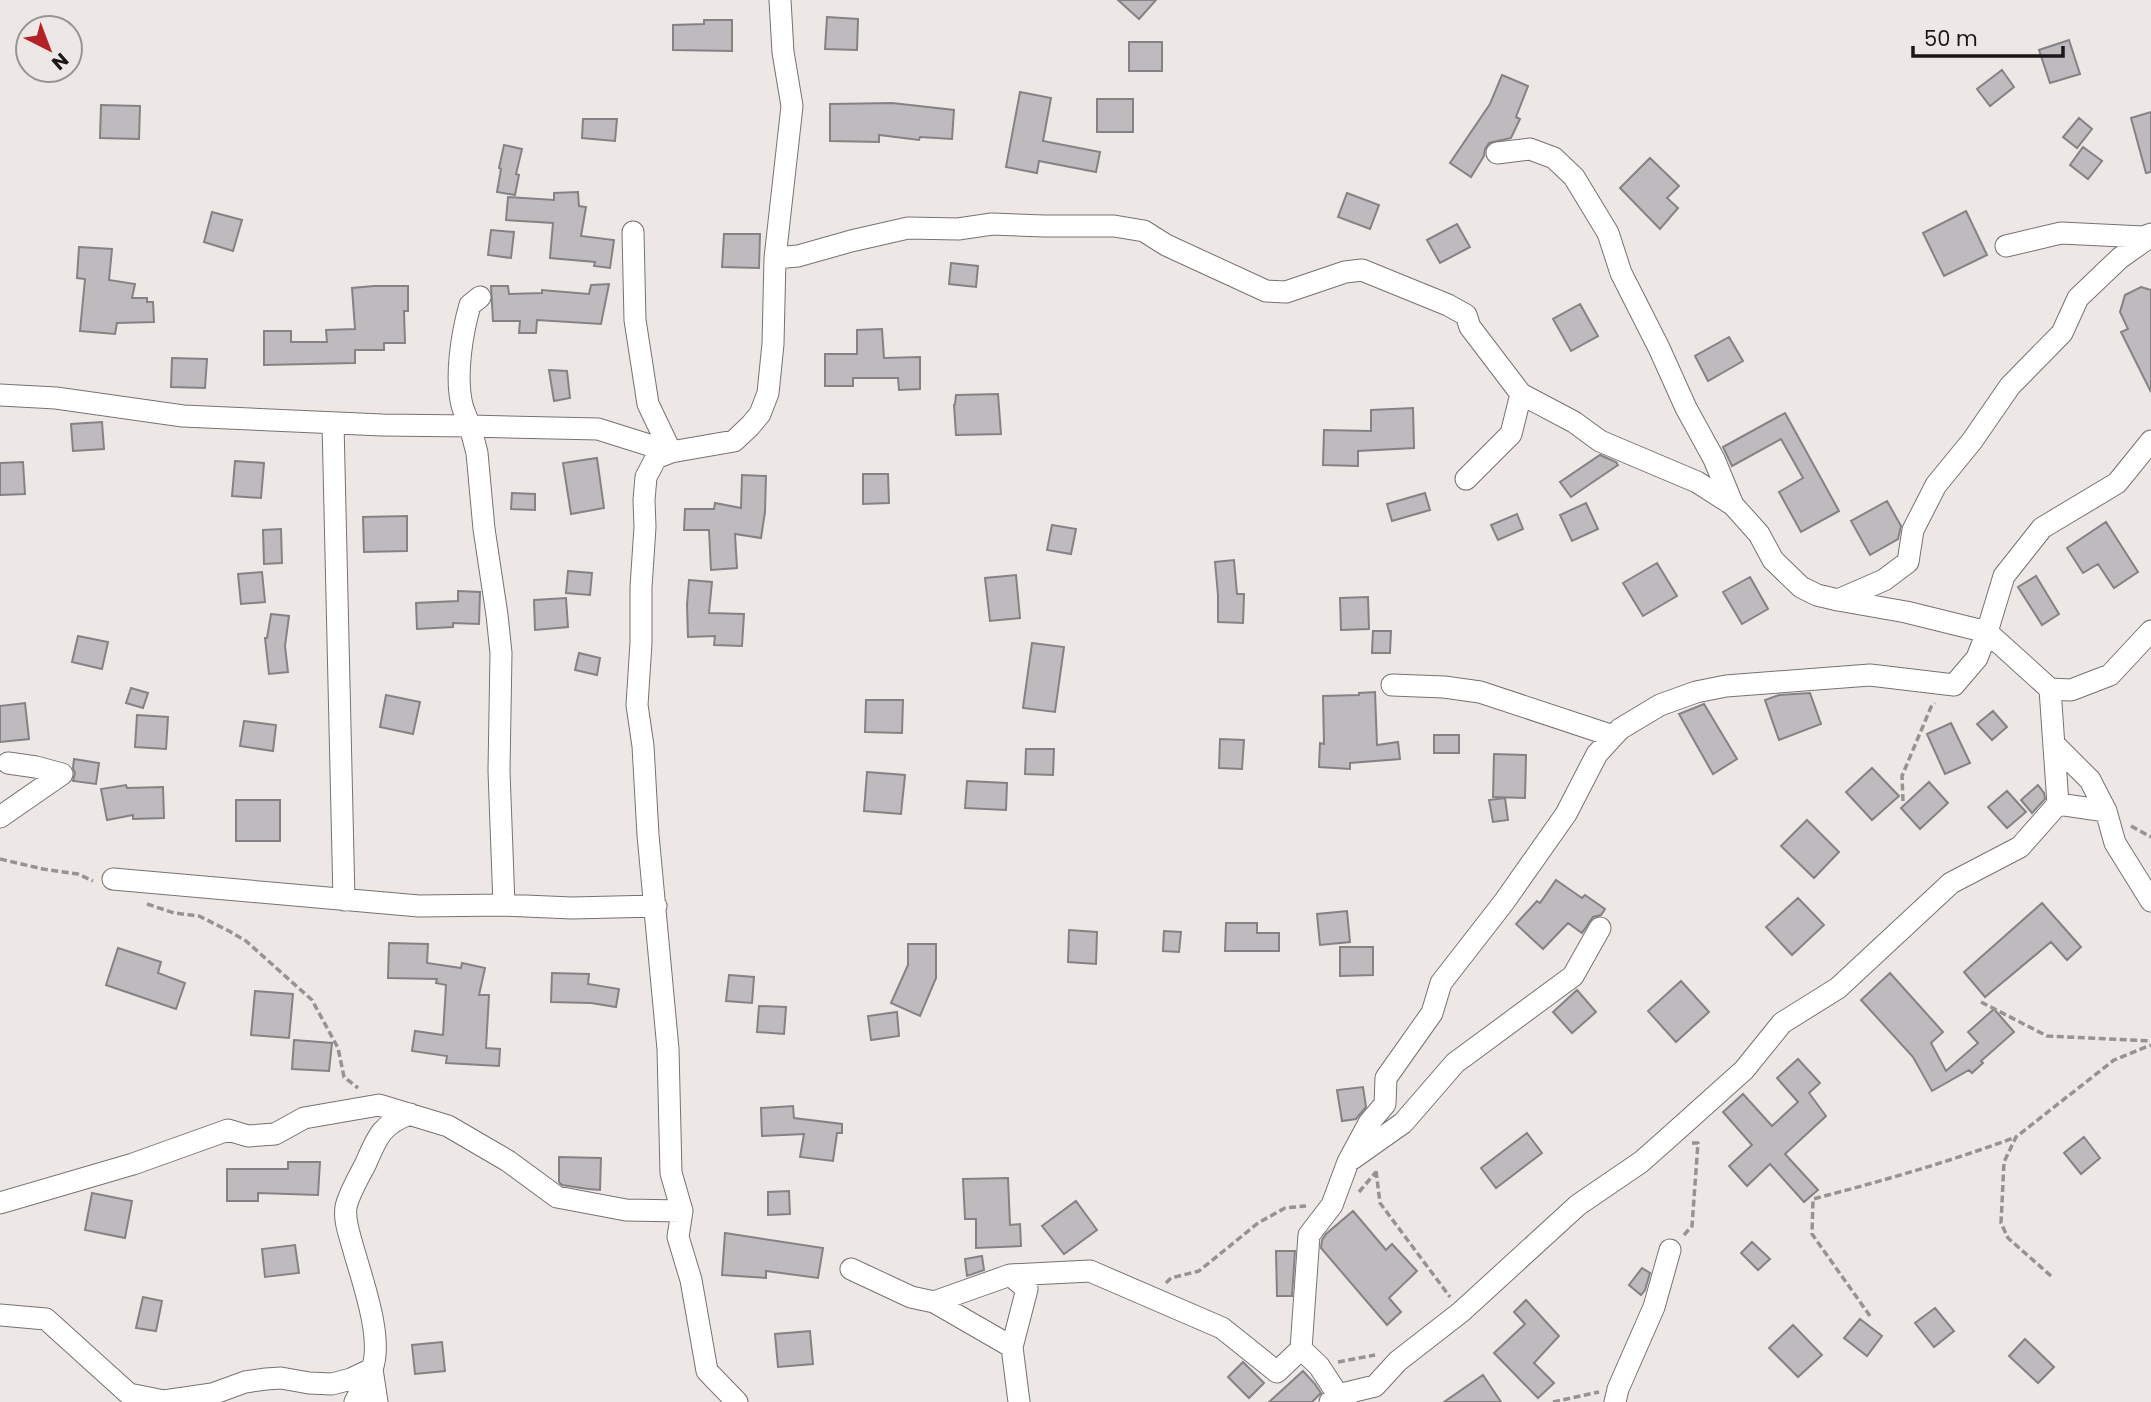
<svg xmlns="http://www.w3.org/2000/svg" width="2151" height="1402" viewBox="0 0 2151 1402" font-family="Poppins,sans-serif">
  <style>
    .building { fill: #bebabd; stroke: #858285; stroke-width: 2 }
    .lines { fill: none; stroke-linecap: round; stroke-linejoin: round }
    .minor-casing { stroke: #777271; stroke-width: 23 }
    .path { stroke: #969392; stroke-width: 3.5; stroke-dasharray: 7 3.5; stroke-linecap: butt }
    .minor { stroke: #fff; stroke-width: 21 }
  </style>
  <rect width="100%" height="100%" fill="#ede8e6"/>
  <!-- building -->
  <path class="building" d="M1118 0H1156L1139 19Z
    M827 17 858 19 857 50 825 49Z
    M704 20H732V51L673 50V25L704 24Z
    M2069 40 2080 74 2050 83 2039 50Z
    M1129 42H1162V71H1129Z
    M2002 70 2014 87 1990 106 1977 89Z
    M1502 75 1528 86 1516 117 1520 119 1511 138 1489 143 1485 149 1484 156 1471 177 1450 163 1490 104Z
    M1020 92 1051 98 1043 141 1100 152 1096 172 1039 161 1037 173 1006 167Z
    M1097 99H1133V132H1097Z
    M892 103 954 110 952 139 920 137 919 140 879 135V142L830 141V104Z
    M101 105 140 106 139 139 100 138Z
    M2151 112V172L2146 173 2131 118Z
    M2079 118 2092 129 2077 148 2063 137Z
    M583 119H617L615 141 582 138Z
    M504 145 522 149 516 174 519 175 515 195 497 192 501 169 499 168Z
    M2083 147 2102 161 2088 179 2070 165Z
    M1650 158 1679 186 1667 198 1678 208 1660 229 1620 188Z
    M578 192 579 206 586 207 581 236 614 240 610 268 594 266 595 262 550 258 553 223 506 220 508 197 554 200V193Z
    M1347 193 1379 205 1370 229 1338 217Z
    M1966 211 1987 255 1944 276 1923 233Z
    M212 212 242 220 233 251 204 242Z
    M1457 224 1470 247 1440 263 1427 240Z
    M491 230 514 232 511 258 488 255Z
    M724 234H760L759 268 722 267Z
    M79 247 112 249 109 280 135 284 132 298H147V302H153L154 322 117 323 115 334 80 331 85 279 77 278Z
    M951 263 978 266 976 287 949 284Z
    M609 284 601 324 537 320 536 333H519L520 321H493L491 286H508L509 294 542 293V290L589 294 591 285Z
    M374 286H408V311H404L405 343H384V350H355V363L264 365V331H291V342H327L326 330 355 329 352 288Z
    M2141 287 2151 290V392L2121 332 2128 329 2120 312 2125 295Z
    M1580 304 1598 336 1571 351 1553 319Z
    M882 329 884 358 920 357V389L899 390 898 378H853V386H825V354H857V330Z
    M1729 337 1743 361 1708 381 1695 356Z
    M172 358 207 359 205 388 171 387Z
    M549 370 567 371 570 398 554 401Z
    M998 394 1001 434 956 435 954 405 955 404 956 395Z
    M1413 408 1414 448 1358 451V466L1323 465 1324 430 1371 431V410Z
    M1785 413 1839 511 1801 532 1779 492 1803 478 1781 439 1732 466 1723 447Z
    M102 422 104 449 73 451 71 424Z
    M1600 455 1616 462 1618 465 1571 497 1560 482Z
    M597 458 604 508 571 514 563 463Z
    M235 461 264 463 261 498 232 496Z
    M23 462 25 494 0 495V463Z
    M863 474H888L889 503 863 504Z
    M742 475 766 476 765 512 761 538 735 534 737 568 711 570 709 530H684L685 509H714L715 503 741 508Z
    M512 493 535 494V510L511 509Z
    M1425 493 1430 510 1392 521 1387 504Z
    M1887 501 1901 526 1898 539 1870 555 1851 521Z
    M1586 503 1598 529 1572 541 1560 515Z
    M1517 514 1523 529 1498 540 1491 525Z
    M407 516V551L364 552 363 517Z
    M2106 522 2138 572 2114 588 2098 564 2083 573 2067 548Z
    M1052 525 1076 529 1071 554 1047 550Z
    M281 529 282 563 264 564 263 530Z
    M1234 560 1237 594H1244L1243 623 1218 622V595L1215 562Z
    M1657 563 1677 596 1643 616 1623 583Z
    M568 571 592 573 590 595 566 593Z
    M262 572 265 602 241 604 238 574Z
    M1016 575 1020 618 990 621 985 578Z
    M2036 576 2059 614 2042 625 2018 587Z
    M1750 577 1768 609 1742 624 1723 592Z
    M689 580 712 582 709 613 744 614 742 646 714 645 715 636 688 637 687 605Z
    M458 591 480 592 479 624 453 623V627L417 629 416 603 458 601Z
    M1368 597 1369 629 1341 630 1340 598Z
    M566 598 568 627 535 630 534 600Z
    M271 614 289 616 285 646 288 672 269 674 265 638H267Z
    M1373 631H1391L1390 653H1372Z
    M78 636 108 642 102 669 72 662Z
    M1032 643 1064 647 1055 712 1023 708Z
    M579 653 600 658 597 675 575 670Z
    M131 688 148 693 143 708 126 703Z
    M1375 692 1377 745 1398 742 1400 759 1350 763V769L1319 767 1320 743 1324 744 1323 696 1359 695V693Z
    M1810 693 1821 724 1779 740 1765 700 1779 695Z
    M386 695 420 702 413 734 380 727Z
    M866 700H903L902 733 865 732Z
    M25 703 29 739 0 742V706Z
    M1704 704 1737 759 1713 774 1679 714Z
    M1993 711 2007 727 1992 740 1977 724Z
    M137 715 168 717 166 749 135 747Z
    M244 721 276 725 273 751 240 746Z
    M1951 723 1970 763 1945 774 1927 734Z
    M1434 735H1459V753H1434Z
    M1220 739 1244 740 1242 769 1219 768Z
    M1026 749H1054L1053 775 1025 774Z
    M1494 754 1526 755 1525 798 1493 797Z
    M74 759 99 763 96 784 73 781 75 773 73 768Z
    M1872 768 1899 796 1872 820 1846 792Z
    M867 772 905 775 901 814 864 811Z
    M967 781 1007 783 1006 810 965 808Z
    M1929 782 1948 803 1920 829 1901 808Z
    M126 785 127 788 163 787 164 818 133 819V815L107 820 101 789Z
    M2038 785 2044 793 2045 799 2032 813 2021 800Z
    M2007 791 2026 812 2007 828 1988 807Z
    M1505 798 1508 820 1493 822 1489 800Z
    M236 800H280V841H236Z
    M1807 820 1839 852 1814 878 1781 846Z
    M1556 880 1582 898 1585 895 1605 909 1601 915 1593 917 1582 933 1568 923 1543 949 1516 924 1537 901 1540 903Z
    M1798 898 1824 925 1792 955 1766 927Z
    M2042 903 2081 947 2067 960 2051 942 1985 997 1964 972Z
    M1347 911 1350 942 1320 945 1317 914Z
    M1226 923H1257V933H1279V951H1225Z
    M1069 930 1097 932 1096 964 1068 962Z
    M1164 931 1181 932 1179 952 1163 951Z
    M389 943 428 944 427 963 461 968 462 963 485 968 479 995H489L486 1048 500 1049 499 1066 446 1063 447 1056 412 1051 415 1031 443 1035 446 985 436 983 437 979 388 978Z
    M908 944H936V978L920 1016 891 1003 908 965Z
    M1340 947H1373V975L1340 976Z
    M118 948 161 962 158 973 185 983 176 1009 106 985Z
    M552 973 589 974 588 984 619 989 616 1007 591 1003 551 1002Z
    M1890 973 1943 1032 1931 1043 1946 1071 1978 1043 1968 1032 1994 1009 2014 1032 1981 1061 1983 1063 1972 1073 1969 1070 1932 1091 1913 1057 1861 1000Z
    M729 975 754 977 752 1003 726 1001Z
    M1681 981 1709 1012 1676 1042 1648 1011Z
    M1577 990 1596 1012 1572 1033 1553 1012Z
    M255 991 293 994 289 1038 251 1035Z
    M759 1006 786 1007 784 1034 757 1032Z
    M897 1012 899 1036 871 1040 868 1016Z
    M294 1040 332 1043 329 1071 292 1069Z
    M1798 1059 1820 1083 1809 1093 1826 1116 1785 1154 1818 1190 1804 1202 1770 1164 1747 1186 1729 1166 1752 1145 1723 1112 1743 1094 1772 1126 1798 1102 1777 1078Z
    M1363 1087 1366 1107 1356 1119 1342 1121 1337 1090Z
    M793 1106 794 1118 842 1124V1133H837L833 1161 800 1157 804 1134 762 1136 761 1108Z
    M1527 1133 1542 1153 1496 1188 1481 1168Z
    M2084 1137 2100 1158 2081 1174 2064 1153Z
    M559 1157 601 1158 600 1190 588 1189 562 1185 559 1182Z
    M288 1162H320L318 1195 258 1193V1201H227V1169H288Z
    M1008 1178 1010 1225 1020 1224 1021 1246 976 1248V1219H965L963 1179Z
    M789 1191 790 1214 768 1215V1192Z
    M92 1193 132 1201 125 1238 85 1230Z
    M1076 1201 1097 1230 1064 1254 1042 1226Z
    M1353 1211 1386 1250 1392 1244 1417 1271 1389 1298 1401 1312 1387 1325 1321 1248 1322 1240 1326 1234Z
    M725 1233 823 1248 818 1278 766 1271V1278L722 1275Z
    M1752 1242 1770 1259 1758 1270 1741 1253Z
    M295 1245 299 1273 265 1277 262 1249Z
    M1276 1251H1295L1292 1296H1277Z
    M982 1256 984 1270 967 1276 965 1259Z
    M1642 1268 1650 1273 1645 1290 1641 1295 1629 1285Z
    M143 1297 162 1301 156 1331 136 1328Z
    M1526 1300 1559 1336 1534 1363 1554 1383 1538 1398 1494 1353 1525 1324 1514 1312Z
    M1935 1308 1954 1331 1934 1347 1915 1323Z
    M1860 1319 1882 1336 1867 1356 1844 1338Z
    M1793 1325 1822 1355 1798 1377 1769 1348Z
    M810 1331 813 1364 778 1367 775 1334Z
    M2025 1339 2054 1367 2038 1383 2009 1356Z
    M442 1342 445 1371 415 1374 412 1345Z
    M1243 1362 1264 1383 1249 1398 1228 1377Z
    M1303 1371 1315 1384 1321 1393 1312 1402H1269Z
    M1483 1375 1501 1402H1444Z"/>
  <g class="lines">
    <!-- minor casing -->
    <g class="minor-casing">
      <path id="minor" d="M1497 153 1530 149 1554 158 1574 177 1608 233 1621 273 1659 348 1686 408 1714 459 1733 505
        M633 232 635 320 648 404 671 452
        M2006 246 2061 233 2143 237 2151 234
        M775 258 798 256 851 241 908 228 958 229 992 224 1044 226H1114L1144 231 1166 245 1266 291 1286 292 1345 272 1362 270 1448 305 1466 315 1470 327 1521 394 1574 422 1600 441 1697 482 1733 505 1759 534 1773 560 1801 587 1817 595 1838 600 1884 580 1908 562 1913 530 1936 485 1972 441 2010 386 2062 333 2078 298 2120 258 2151 236
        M480 297 470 305C462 333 455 376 462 405 464 412 467 419 470 426L598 429 671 452
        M0 395 56 398 183 416 382 425 470 426 477 453 484 529 497 615 501 653 499 771 504 905
        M333 423 344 900
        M1466 479 1511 434 1521 394
        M1838 600 1906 612 1987 632 2050 689 2071 690 2110 675 2151 631
        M1392 685 1444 687 1480 692 1613 736
        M2054 744 2090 780 2106 811 2115 843 2151 901
        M2058 804 2106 811
        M0 817 62 774 36 767 8 763
        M113 879 419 906 504 905 572 908 656 906
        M1352 1159 1403 1123 1455 1063 1573 976 1600 928
        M0 1203 133 1164 228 1130 248 1136 275 1134 304 1118 379 1105 448 1126 508 1161 557 1197 626 1210 682 1211
        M851 1269 911 1297 934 1302 1012 1347 1019 1402
        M1010 1275 1027 1289 1012 1347
        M934 1302 1010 1275 1090 1271 1222 1328 1277 1372 1301 1349
        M0 1315 46 1319 129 1394 164 1401 212 1394 245 1382 266 1379 281 1378 309 1383 332 1384 351 1379 372 1369C384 1338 361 1277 352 1244 349 1233 344 1220 346 1207 349 1193 359 1177 366 1163 377 1137 382 1124 410 1114
        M355 1402 372 1369 377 1402
        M737 1402 707 1371 691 1280 678 1237 682 1211 671 1173 668 1049 648 835 643 746 637 705 641 643V587L645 527 644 500 646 477 656 458 671 452 734 441 750 426 760 414 768 393 773 344 775 258 792 106 783 52 780 0
        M1330 1402 1338 1395 1375 1386 1398 1361 1461 1312 1578 1205 1641 1162 1667 1139 1744 1070 1782 1023 1838 988 1951 883 2020 847 2058 804 2050 689
        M1346 1402 1338 1395 1319 1366 1301 1349 1309 1235 1332 1205 1348 1162 1369 1123 1385 1104 1386 1078 1432 1013 1441 983 1504 902 1566 814 1597 754 1620 729 1660 705 1696 692 1726 686 1870 675 1954 685 1977 658 1987 632 2004 576 2042 528 2117 483 2151 441
        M1615 1402 1618 1389 1654 1307 1670 1250"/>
    </g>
    <!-- path -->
    <path class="path" d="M1903 801 1902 776 1931 707 1935 703
      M2131 826 2151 837
      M0 859 43 869 78 874 93 881
      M147 904 174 913 199 916 229 931 246 941 312 1000 338 1048 344 1077 358 1088
      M1981 1002 2047 1036 2151 1041
      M1376 1171 1380 1203 1450 1297
      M1359 1192 1376 1172
      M1684 1235 1692 1226 1698 1143H1692
      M2051 1276 2008 1238 2001 1223 2004 1162 2016 1137 2114 1060 2151 1045
      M1166 1283 1171 1278 1199 1271 1258 1223 1285 1208 1306 1206
      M1870 1316 1812 1234 1813 1199C1882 1181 1949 1162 2016 1137
      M1338 1362 1375 1355
      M1553 1402 1599 1392"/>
    <!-- minor -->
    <use href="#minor" class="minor"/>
  </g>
  <!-- north arrow -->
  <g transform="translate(49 49) rotate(138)"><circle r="33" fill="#ede8e6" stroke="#989493" stroke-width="2"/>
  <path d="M0-5L12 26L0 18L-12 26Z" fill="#b32226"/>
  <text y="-10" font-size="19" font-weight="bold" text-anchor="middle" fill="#191717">N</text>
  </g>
  <!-- scale -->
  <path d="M1913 46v10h150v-10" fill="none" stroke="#191717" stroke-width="3.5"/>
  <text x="1924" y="46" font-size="21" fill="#191717" stroke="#ede8e6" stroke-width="5" paint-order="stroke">50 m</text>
</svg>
